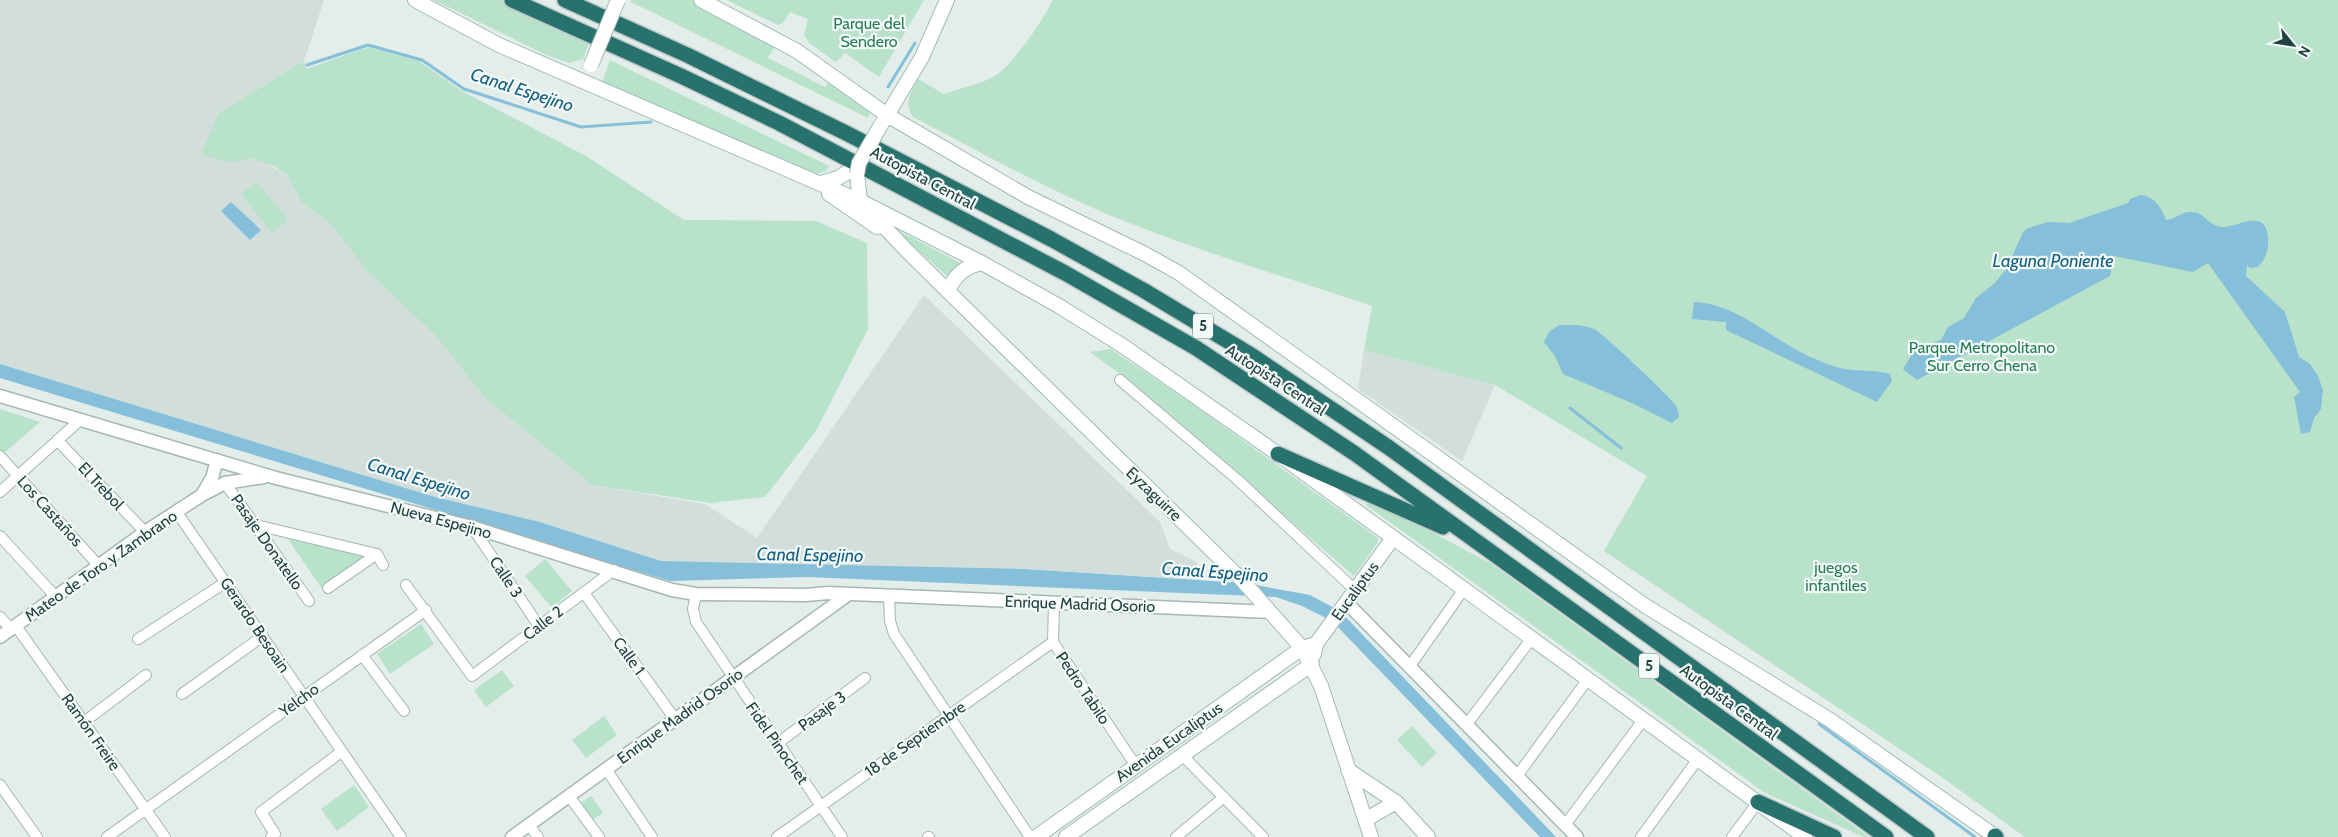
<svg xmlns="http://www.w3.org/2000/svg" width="2338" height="837" viewBox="0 0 2338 837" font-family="Cabin,sans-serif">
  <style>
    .built { fill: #d1deda }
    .green { fill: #b9e2cb }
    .water { fill: #85bfd9 }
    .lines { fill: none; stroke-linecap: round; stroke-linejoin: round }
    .stream { stroke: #85bfd9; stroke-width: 3 }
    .minor-casing { stroke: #a5b7b4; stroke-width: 12 }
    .tertiary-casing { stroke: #a5b7b4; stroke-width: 15 }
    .secondary-casing { stroke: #a0bbb6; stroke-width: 16 }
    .motorway-casing { stroke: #c1cac9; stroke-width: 18 }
    .minor { stroke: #fff; stroke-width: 10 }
    .tertiary { stroke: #fff; stroke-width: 12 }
    .secondary { stroke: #fff; stroke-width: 14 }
    .motorway { stroke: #28726e; stroke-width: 15 }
    .secondary-bridge-casing { stroke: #a0bbb6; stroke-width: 16; stroke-linecap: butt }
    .secondary-bridge { stroke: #fff; stroke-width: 14 }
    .labels { text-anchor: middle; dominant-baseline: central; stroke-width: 4.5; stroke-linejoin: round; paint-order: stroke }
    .shield { fill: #f4faf8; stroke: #607976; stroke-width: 1 }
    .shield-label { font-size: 15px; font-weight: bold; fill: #20423e }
    .park-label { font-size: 16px; fill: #257e56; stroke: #f4faf8 }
    .street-label { font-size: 16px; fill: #20423e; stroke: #f4faf8 }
    .water-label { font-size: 18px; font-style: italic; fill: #136085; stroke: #f4faf8 }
  </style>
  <rect width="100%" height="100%" fill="#e3eeeb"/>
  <!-- built -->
  <path class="built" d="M0 0H324L304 61 219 113 240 162 251 158 261 160 288 176 302 203 331 224 367 271 436 336 484 397 592 485 705 504 757 538 924 295 1160 522 1170 549 1197 562 1203 580 1024 569 661 561 540 522 435 497 0 364Z
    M1364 350 1495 385 1462 461 1358 389Z"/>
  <!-- green -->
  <path class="green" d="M434 0H502L591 39 583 59 569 63 546 55Z
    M631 0H694L777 43 768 58 825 87 831 78 870 110 868 118 631 2Z
    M727 0H924L879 77 845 53 836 62 809 43 804 35 808 19 790 12 783 23 778 25Z
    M1053 0H2338V837H2025L1940 776 1604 551 1647 476 1495 385 1364 350 1372 306C1286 277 1198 251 1114 217 1045 189 979 151 913 117 903 103 911 93 918 79L944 94C960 88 978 85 993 77 1012 67 1043 20 1053 0Z
    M368 47 419 61 462 91 586 156 684 220 816 221 867 243 868 329 816 431 765 497 711 503 592 485 484 397 436 336 367 271 331 224 302 203 288 176 274 166 251 158C232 165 219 161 201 153L219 113 304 61 306 69Z
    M610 60 829 166 826 171 814 175 601 86Z
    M257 182 288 220 272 233 241 194Z
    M892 227 962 264 949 278Z
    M1111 349 1198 408 1378 538V542L1354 576 1127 379 1090 352Z
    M0 409 40 422 3 454 0 450Z
    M1371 500 1490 563 1869 837H1864L1765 793 1366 505Z
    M286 536 362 554 363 560 322 589Z
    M545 559 572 591 552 608 525 576Z
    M421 624 434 644 390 674 377 654Z
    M502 670 514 686 486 707 474 690Z
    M604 716 617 735 586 758 572 740Z
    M1412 726 1437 753 1422 767 1397 740Z
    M354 785 369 807 337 831 321 809Z
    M591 796 603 813 591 821 579 804Z"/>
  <!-- water -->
  <path class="water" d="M2141 195C2155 197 2161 207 2166 220 2176 219 2182 211 2192 212 2205 212 2208 226 2222 227 2236 228 2267 206 2268 239 2269 251 2265 259 2258 267L2250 268 2247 265 2246 276 2285 312 2299 357 2310 364 2318 376 2323 390 2321 409 2314 418 2310 432 2301 434 2294 397 2300 392 2208 263 2193 272 2114 256 2110 276 1917 380 1903 369 1916 348 1941 340 1948 327 1964 318 1976 298 1995 283 2007 268 2023 232 2028 228 2048 222 2069 223 2128 203 2130 199Z
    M231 202 261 230 250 240 221 211Z
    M1694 302C1737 304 1769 337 1808 356 1818 360 1830 366 1840 368 1857 372 1873 369 1890 374L1892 381 1877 402 1726 330V322L1692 319Z
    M1559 325C1571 325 1583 324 1594 329 1600 331 1672 398 1676 406 1678 409 1679 413 1679 417L1672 423 1634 404 1563 374 1555 356 1544 342 1549 332Z
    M0 364 435 497 540 522 661 561 1024 569 1244 583 1310 595 1340 611 1556 837H1540L1332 621 1302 606 1276 597 808 577 670 581 0 378Z"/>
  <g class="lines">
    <!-- stream -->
    <path class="stream" d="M307 65 368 45 422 60 464 89 581 127 651 122
      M888 87 915 43
      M1570 408 1621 448
      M1819 724 1975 837"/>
    <!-- minor casing -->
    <g class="minor-casing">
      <path id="minor" d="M1120 380 1239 481 1355 590
        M57 440 145 532
        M0 456 99 566
        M225 483 309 601
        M0 492 80 420
        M176 511 401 837
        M256 525 377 554 383 565
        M472 527 539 626
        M0 536 56 597
        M406 585 472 676 614 570
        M328 588 377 554
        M584 593 675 719
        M696 594 693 609 696 622 842 837
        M889 596 890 621 894 634 1030 837
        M1054 602 1053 642 1136 766
        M0 617 11 629
        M16 626 165 837
        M138 639 226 582
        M362 655 404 711
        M1410 666 1464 589
        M182 694 263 636
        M84 722 146 675
        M1467 724 1532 638
        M778 743 865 678
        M1182 755 1263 837
        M606 769 652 837
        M1517 776 1588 679
        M0 785 37 837
        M569 796 599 837
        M529 825 538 837
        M1565 825 1644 719
        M107 837 426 610
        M271 837 275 834 261 812 341 752
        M777 837 1053 642
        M928 837H929
        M1176 837 1224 797
        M1641 837 1698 759
        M1732 837 1758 802"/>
    </g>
    <!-- tertiary casing -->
    <g class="tertiary-casing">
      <path id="tertiary" d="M0 396 276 478 472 527 672 590 696 594 805 595 829 593 1271 612
        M203 493 212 478 217 460
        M1346 602 1577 837
        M0 637 145 532 202 495 225 483 264 477
        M512 837 849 594"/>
    </g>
    <!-- secondary casing -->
    <g class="secondary-casing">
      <path id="secondary" d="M415 0 499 45 860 201 982 263 1059 306 1123 346 1278 454 1805 837
        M701 0 797 51 887 115 1028 197 1145 254 1179 273 1644 605 1830 720 1996 837
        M883 122 922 57 947 0
        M857 174 860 201 907 251 1242 580 1302 648 1321 686 1371 837
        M821 183 838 178 851 170
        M829 194 877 227
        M948 292C954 275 965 266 982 263
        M1314 654 1316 644 1393 538
        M1348 770 1396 802 1428 837
        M1365 820 1396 802
        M1036 837 1302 648 1316 644
        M1066 837 1312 664"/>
    </g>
    <!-- motorway casing -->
    <g class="motorway-casing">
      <path id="motorway" d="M512 0 681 76 779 123 1065 273 1196 348 1354 453 1886 837
        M565 0 687 55 846 133 1051 239 1143 290 1251 355 1388 447 1927 837
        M1278 454 1443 527
        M1758 802 1834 837
        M1995 836 1996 837"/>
    </g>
    <!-- minor -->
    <use href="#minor" class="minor"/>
    <!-- tertiary -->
    <use href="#tertiary" class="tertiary"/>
    <!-- secondary -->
    <use href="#secondary" class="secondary"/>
    <!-- motorway -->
    <use href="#motorway" class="motorway"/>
    <!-- secondary-bridge casing -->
    <g class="secondary-bridge-casing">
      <path id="secondary-bridge" d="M591 65 618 0
        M857 174 859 163 881 125"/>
    </g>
    <!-- secondary-bridge -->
    <use href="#secondary-bridge" class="secondary-bridge"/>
  </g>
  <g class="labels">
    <!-- shield labels -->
    <g class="shield">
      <rect x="1193" y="313.5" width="20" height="25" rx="4"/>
      <rect x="1639" y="653.5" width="20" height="25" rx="4"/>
    </g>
    <g class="shield-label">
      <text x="1203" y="326">5</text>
      <text x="1649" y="666">5</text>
    </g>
    <!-- park labels -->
    <g class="park-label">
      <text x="869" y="23">Parque del<tspan x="869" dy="18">Sendero</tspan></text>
      <text x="1982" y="347">Parque Metropolitano<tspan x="1982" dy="18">Sur Cerro Chena</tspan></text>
      <text x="1836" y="567">juegos<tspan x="1836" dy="18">infantiles</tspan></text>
    </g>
    <!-- street labels -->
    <g class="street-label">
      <text transform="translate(923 178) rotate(28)">Autopista Central</text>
      <text transform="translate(1276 380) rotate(33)">Autopista Central</text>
      <text transform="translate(101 486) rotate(47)">El Trebol</text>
      <text transform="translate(1154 494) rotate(44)">Eyzaguirre</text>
      <text transform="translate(50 511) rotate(48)">Los Castaños</text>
      <text transform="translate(441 520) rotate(15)">Nueva Espejino</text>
      <text transform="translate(267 542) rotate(55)">Pasaje Donatello</text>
      <text transform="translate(101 566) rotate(-35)">Mateo de Toro y Zambrano</text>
      <text transform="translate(506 577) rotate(56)">Calle 3</text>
      <text transform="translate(1355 591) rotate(-54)">Eucaliptus</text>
      <text transform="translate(1080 604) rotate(2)">Enrique Madrid Osorio</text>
      <text transform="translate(543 623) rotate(-37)">Calle 2</text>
      <text transform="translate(255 625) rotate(56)">Gerardo Besoain</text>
      <text transform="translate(629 656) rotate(54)">Calle 1</text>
      <text transform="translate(1083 688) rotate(56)">Pedro Tabilo</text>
      <text transform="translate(299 700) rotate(-36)">Yelcho</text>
      <text transform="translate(1729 702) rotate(36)">Autopista Central</text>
      <text transform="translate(822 711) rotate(-37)">Pasaje 3</text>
      <text transform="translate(680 716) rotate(-36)">Enrique Madrid Osorio</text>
      <text transform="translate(91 732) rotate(55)">Ramón Freire</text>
      <text transform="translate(915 739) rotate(-35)">18 de Septiembre</text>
      <text transform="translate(1169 742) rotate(-35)">Avenida Eucaliptus</text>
      <text transform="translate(777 743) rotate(55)">Fidel Pinochet</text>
    </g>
    <!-- water labels -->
    <g class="water-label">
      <text transform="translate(522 90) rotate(18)">Canal Espejino</text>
      <text x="2053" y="261">Laguna Poniente</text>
      <text transform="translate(419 479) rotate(17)">Canal Espejino</text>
      <text transform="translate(810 555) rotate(1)">Canal Espejino</text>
      <text transform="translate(1215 572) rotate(4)">Canal Espejino</text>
    </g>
  </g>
  <!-- north arrow -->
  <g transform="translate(2293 45) rotate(120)" stroke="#f4faf8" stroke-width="4" paint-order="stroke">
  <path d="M0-4L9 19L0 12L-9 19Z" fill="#20423e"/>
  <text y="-8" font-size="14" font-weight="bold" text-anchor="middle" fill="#20423e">N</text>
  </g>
</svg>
